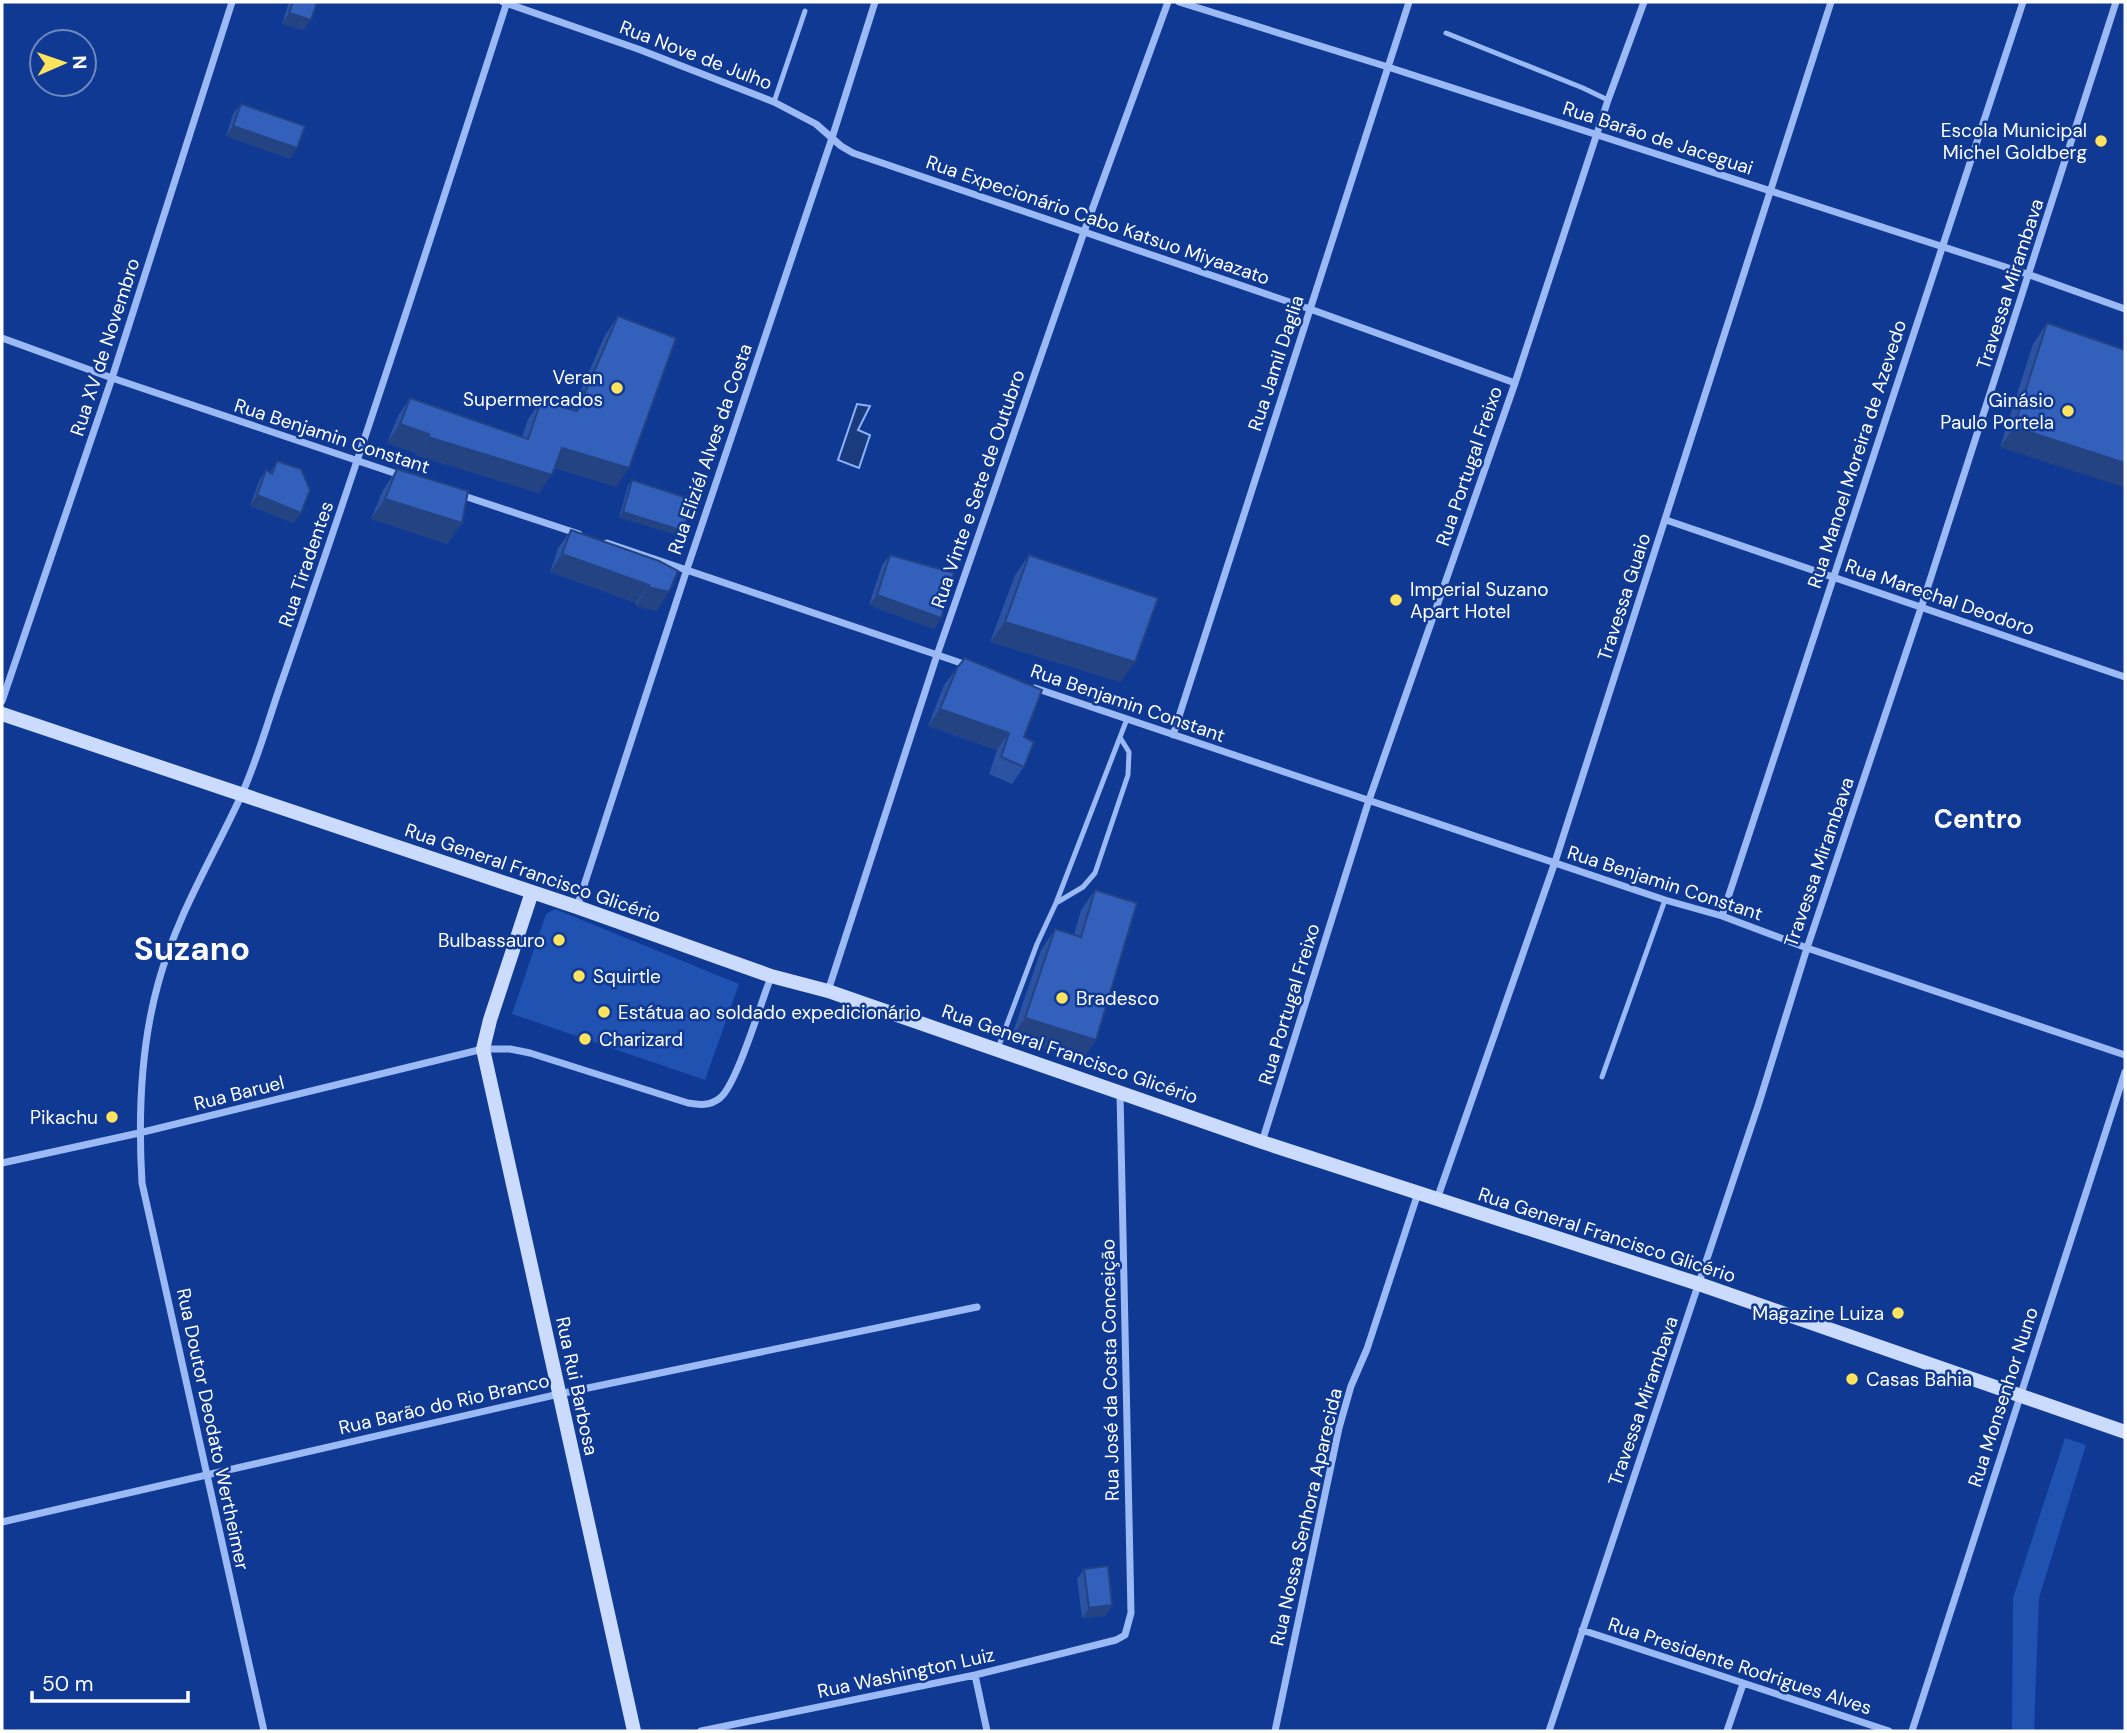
<svg xmlns="http://www.w3.org/2000/svg" width="2127" height="1733" viewBox="0 0 2127 1733" font-family="'DM Sans',sans-serif">
  <style>
    .green { fill: #2052b2 }
    .water { fill: #1b3b7f; stroke: #8cb2f8; stroke-width: 2 }
    .lines { fill: none; stroke-linecap: round; stroke-linejoin: round }
    .service { stroke: #9bb9f4; stroke-width: 5 }
    .minor { stroke: #9bb9f4; stroke-width: 7 }
    .secondary { stroke: #cadbfd; stroke-width: 14 }
    .wall { fill: #2c53a1 }
    .shaded-wall { fill: #244383 }
    .building { fill: #3360bb; stroke: #244383; stroke-width: 2 }
    .poi-dot { fill: #ffe35d; stroke: #0f3993; stroke-width: 2.5 }
    .labels { text-anchor: middle; dominant-baseline: central; stroke-width: 5; stroke-linejoin: round; paint-order: stroke }
    .street-label { font-size: 19px; fill: #fff; stroke: #0f3993 }
    .poi-label { font-size: 19px; fill: #fff; stroke: #0f3993; text-anchor: end }
    .district-label { font-size: 26px; font-weight: bold; fill: #fff; stroke: #0f3993 }
    .town-label { font-size: 33px; font-weight: bold; fill: #fff; stroke: #0f3993 }
  </style>
  <rect width="100%" height="100%" fill="#0f3993"/>
  <!-- green -->
  <path class="green" d="M555 909 739 984 705 1080 512 1014 546 914Z
    M2065 1438 2086 1445 2039 1598 2034 1731H2012L2013 1598Z"/>
  <!-- water -->
  <path class="water" d="M857 404 870 406 858 430 870 435 859 468 838 460Z"/>
  <g class="lines">
    <!-- service -->
    <path class="service" d="M1446 33 1583 88 1608 100
      M774 102 805 11
      M1056 903 1083 887 1095 873 1128 775 1129 752 1121 739
      M998 1048 1037 944 1056 903 1127 719
      M1602 1077 1665 900"/>
    <!-- minor -->
    <path class="minor" d="M503 2 638 49 774 102 816 124 841 146 853 153 1310 309 1515 383
      M1179 2 1388 67 2030 275 2125 309
      M2 338 112 378 403 476
      M461 495 579 534
      M1666 520 2125 677
      M607 543 967 665
      M1035 688 1665 900 1722 916 1807 948 2125 1055
      M2 701 112 378 232 2
      M1173 735 1409 2
      M577 907 687 569 832 138 875 2
      M1722 916 2023 2
      M828 991 937 655 1084 232 1168 2
      M1262 1142 1369 800 1515 383 1608 100 1644 2
      M2 1163 139 1133 483 1049H510L530 1053 688 1103C700 1105 710 1106 720 1098 737 1084 761 1002 771 977
      M1437 1199 1555 862 1831 2
      M2 1522 559 1394 977 1307
      M1582 1630 1889 1731
      M975 1675 987 1731
      M264 1731 142 1183C138 1116 140 1049 158 984 176 917 212 859 241 796 258 759 269 717 283 678 361 454 434 228 507 2
      M701 1731 975 1675 1116 1640 1125 1635 1131 1613 1120 1093
      M1275 1731 1339 1428 1351 1386 1367 1349 1418 1193
      M1549 1731 1759 1103 1807 948 1921 608 2116 2
      M1727 1731 1743 1684
      M1912 1731 2125 1072"/>
    <!-- secondary -->
    <path class="secondary" d="M2 714 577 907 771 976 828 991 1262 1142 1699 1284 2125 1432
      M532 892 490 1020 483 1049 634 1731"/>
  </g>
  <!-- wall -->
  <path class="wall" d="M289 2H317L304 30 282 24Z
    M241 104 290 159 226 136 233 114Z
    M618 316 616 487 555 468 539 493 415 455 417 453 387 443 398 416 410 398 522 437 528 419 541 401 572 410 605 335Z
    M2047 323 2125 350 2000 447 2033 344Z
    M277 461 294 523 250 506 259 481 266 470 270 473Z
    M397 469 462 523 447 544 371 519 383 490Z
    M632 480 679 536 619 517 628 485Z
    M571 530 659 561 657 611 636 606V603L550 572 558 548Z
    M890 555 941 618 934 629 869 605 882 565Z
    M1029 555 1121 682 990 642 1015 575Z
    M957 668 1024 737V767L1012 784 989 774 997 750 928 726 944 685Z
    M1095 890 1096 1040 1082 1060 1011 1038 1041 950 1055 929 1074 935 1081 910Z
    M1084 1569 1112 1605 1105 1616 1082 1618 1077 1579Z"/>
  <!-- shaded-wall -->
  <path class="shaded-wall" d="M289 13 311 20 304 30 282 24Z
    M233 126 297 148 290 159 226 136Z
    M400 424 429 434 417 453 387 443Z
    M2014 427 2125 463V488L2000 447Z
    M428 437 552 475 539 493 415 455Z
    M562 448 629 468 616 487 549 466Z
    M257 495 301 513 294 523 250 506Z
    M385 499 462 523 447 544 371 519Z
    M623 512 683 531 679 536 619 517Z
    M562 554 649 585 636 603 550 572Z
    M648 587 669 592 657 611 636 606Z
    M877 595 941 618 934 629 869 605Z
    M1005 622 1135 662 1121 682 990 642Z
    M940 709 1009 733 997 750 928 726Z
    M1025 1018 1096 1040 1082 1060 1011 1038Z
    M1112 1605 1105 1616 1082 1618 1089 1608Z"/>
  <!-- building -->
  <path class="building" d="M293 2H317L311 20 289 13Z
    M241 104 305 126 297 148 233 126Z
    M618 316 676 338 629 468 562 448 552 475 428 437 429 434 400 424 410 398 528 439 541 401 577 411Z
    M2047 323 2125 350V463L2014 427Z
    M277 461 301 469 310 490 301 513 257 495 266 470 272 474Z
    M397 469 468 491 462 523 385 499Z
    M632 480 693 500 683 531 623 512Z
    M571 530 659 561 678 571 669 592 648 587 649 585 562 554Z
    M890 555 954 573 941 618 877 595Z
    M1029 555 1158 598 1135 662 1005 622Z
    M965 658 1042 690 1024 737 1034 742 1024 767 1001 757 1009 733 940 709 957 668Z
    M1095 890 1137 903 1096 1040 1025 1018 1055 929 1081 937Z
    M1108 1566 1112 1605 1089 1608 1084 1569Z"/>
  <!-- markers -->
  <g class="poi-dot">
    <circle cx="2101" cy="141" r="7"/>
    <circle cx="617" cy="388" r="7"/>
    <circle cx="2068" cy="411" r="7"/>
    <circle cx="1396" cy="600" r="7"/>
    <circle cx="559" cy="940" r="7"/>
    <circle cx="579" cy="976" r="7"/>
    <circle cx="1062" cy="998" r="7"/>
    <circle cx="604" cy="1012" r="7"/>
    <circle cx="585" cy="1039" r="7"/>
    <circle cx="112" cy="1117" r="7"/>
    <circle cx="1898" cy="1313" r="7"/>
    <circle cx="1852" cy="1379" r="7"/>
  </g>
  <g class="labels">
    <!-- street labels -->
    <g class="street-label">
      <text transform="translate(696 55) rotate(21)">Rua Nove de Julho</text>
      <text transform="translate(1658 138) rotate(18)">Rua Barão de Jaceguai</text>
      <text transform="translate(1098 220) rotate(19)">Rua Expecionário Cabo Katsuo Miyaazato</text>
      <text transform="translate(2010 284) rotate(-72)">Travessa Mirambava</text>
      <text transform="translate(105 347) rotate(-72)">Rua XV de Novembro</text>
      <text transform="translate(1276 363) rotate(-72)">Rua Jamil Daglia</text>
      <text transform="translate(332 436) rotate(18)">Rua Benjamin Constant</text>
      <text transform="translate(710 449) rotate(-71)">Rua Eliziél Alves da Costa</text>
      <text transform="translate(1857 454) rotate(-72)">Rua Manoel Moreira de Azevedo</text>
      <text transform="translate(1469 466) rotate(-71)">Rua Portugal Freixo</text>
      <text transform="translate(978 489) rotate(-71)">Rua Vinte e Sete de Outubro</text>
      <text transform="translate(306 564) rotate(-71)">Rua Tiradentes</text>
      <text transform="translate(1624 597) rotate(-72)">Travessa Guaio</text>
      <text transform="translate(1940 597) rotate(19)">Rua Marechal Deodoro</text>
      <text transform="translate(1128 703) rotate(19)">Rua Benjamin Constant</text>
      <text transform="translate(1819 862) rotate(-71)">Travessa Mirambava</text>
      <text transform="translate(533 873) rotate(19)">Rua General Francisco Glicério</text>
      <text transform="translate(1665 883) rotate(18)">Rua Benjamin Constant</text>
      <text transform="translate(1289 1004) rotate(-73)">Rua Portugal Freixo</text>
      <text transform="translate(1070 1054) rotate(19)">Rua General Francisco Glicério</text>
      <text transform="translate(239 1093) rotate(-14)">Rua Baruel</text>
      <text transform="translate(1607 1235) rotate(18)">Rua General Francisco Glicério</text>
      <text transform="translate(1110 1370) rotate(-91)">Rua José da Costa Conceição</text>
      <text transform="translate(577 1386) rotate(78)">Rua Rui Barbosa</text>
      <text transform="translate(2003 1397) rotate(-72)">Rua Monsenhor Nuno</text>
      <text transform="translate(1643 1401) rotate(-71)">Travessa Mirambava</text>
      <text transform="translate(444 1404) rotate(-13)">Rua Barão do Rio Branco</text>
      <text transform="translate(213 1429) rotate(78)">Rua Doutor Deodato Wertheimer</text>
      <text transform="translate(1306 1517) rotate(-77)">Rua Nossa Senhora Aparecida</text>
      <text transform="translate(1740 1666) rotate(18)">Rua Presidente Rodrigues Alves</text>
      <text transform="translate(906 1673) rotate(-12)">Rua Washington Luiz</text>
    </g>
    <!-- poi labels -->
    <g class="poi-label">
      <text x="2087" y="130">Escola Municipal<tspan x="2087" dy="22">Michel Goldberg</tspan></text>
      <text x="603" y="377">Veran<tspan x="603" dy="22">Supermercados</tspan></text>
      <text x="2054" y="400">Ginásio<tspan x="2054" dy="22">Paulo Portela</tspan></text>
      <text x="1410" y="589" text-anchor="start">Imperial Suzano<tspan x="1410" dy="22">Apart Hotel</tspan></text>
      <text x="545" y="940">Bulbassauro</text>
      <text x="593" y="976" text-anchor="start">Squirtle</text>
      <text x="1076" y="998" text-anchor="start">Bradesco</text>
      <text x="618" y="1012" text-anchor="start">Estátua ao soldado expedicionário</text>
      <text x="599" y="1039" text-anchor="start">Charizard</text>
      <text x="98" y="1117">Pikachu</text>
      <text x="1884" y="1313">Magazine Luiza</text>
      <text x="1866" y="1379" text-anchor="start">Casas Bahia</text>
    </g>
    <!-- district labels -->
    <g class="district-label">
      <text x="1978" y="819">Centro</text>
    </g>
    <!-- town labels -->
    <g class="town-label">
      <text x="192" y="948">Suzano</text>
    </g>
  </g>
  <!-- border -->
  <rect width="2127" height="1733" fill="none" stroke="#ffffff" stroke-width="7"/>
  <!-- north arrow -->
  <g transform="translate(63 63) rotate(88)"><circle r="33" fill="#0f3993" stroke="#6f88be" stroke-width="2"/>
  <path d="M0-5L12 26L0 18L-12 26Z" fill="#ffe35d"/>
  <text y="-10" font-size="19" font-weight="bold" text-anchor="middle" fill="#ffffff">N</text>
  </g>
  <!-- scale -->
  <path d="M32 1691v10h156v-10" fill="none" stroke="#ffffff" stroke-width="3.5"/>
  <text x="42" y="1691" font-size="21" fill="#ffffff" stroke="#0f3993" stroke-width="5" paint-order="stroke">50 m</text>
</svg>
